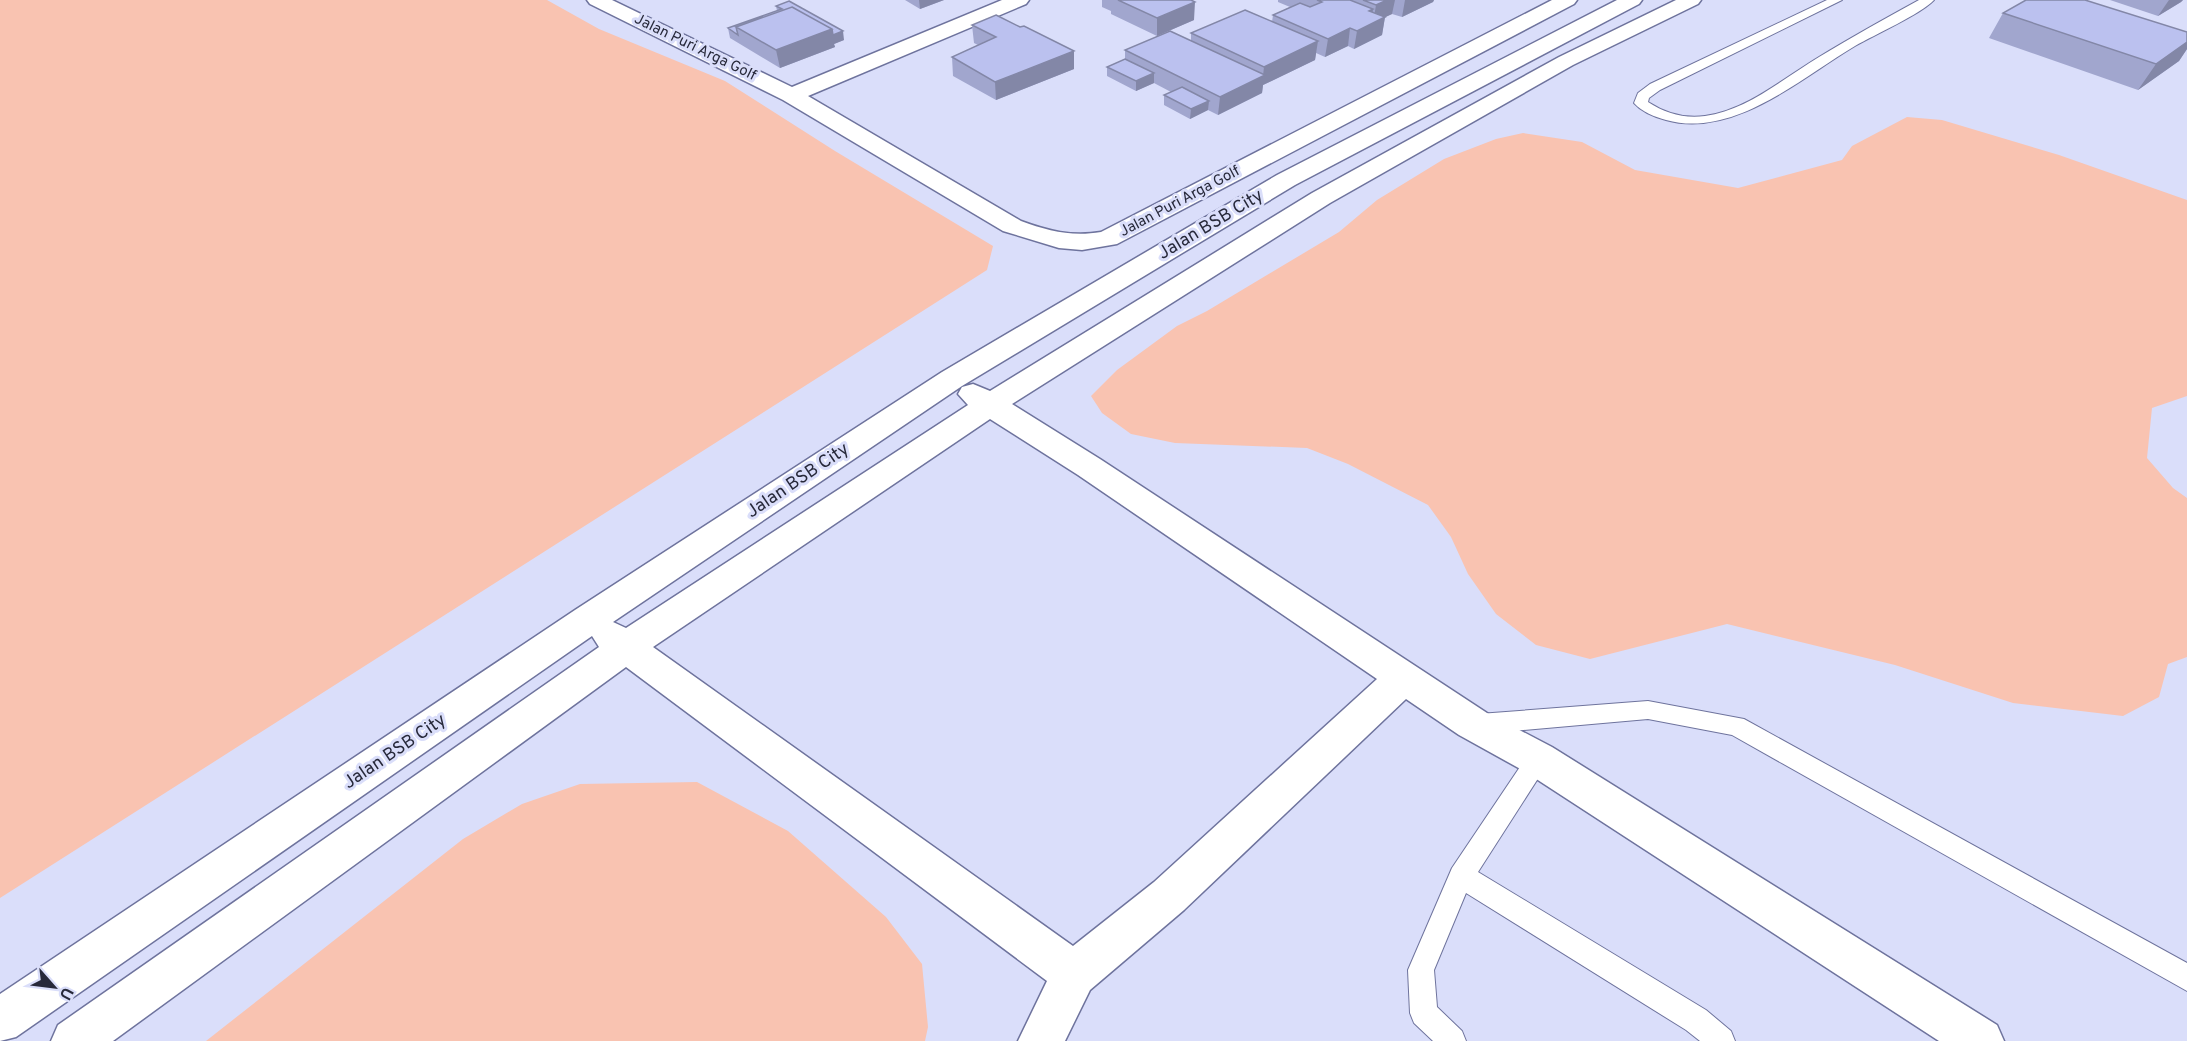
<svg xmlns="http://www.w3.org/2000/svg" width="2187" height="1041" viewBox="0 0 2187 1041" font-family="Overpass,sans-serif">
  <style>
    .green { fill: #f9c3b1 }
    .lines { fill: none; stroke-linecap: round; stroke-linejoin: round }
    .service-casing { stroke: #6e739d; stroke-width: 2 }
    .minor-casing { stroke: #6e739d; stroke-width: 3 }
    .service { fill: #fff; fill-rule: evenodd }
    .minor { fill: #fff; fill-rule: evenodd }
    .wall { fill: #a1a6ce }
    .shaded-wall { fill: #8387a7 }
    .building { fill: #bbc1ef; stroke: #8387a7; stroke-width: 1.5 }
    .labels { text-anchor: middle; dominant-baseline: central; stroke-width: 6; stroke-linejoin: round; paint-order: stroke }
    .far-street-label { font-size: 15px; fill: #27293a; stroke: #dadefa }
    .street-label { font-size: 18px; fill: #27293a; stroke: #dadefa }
  </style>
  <rect width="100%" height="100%" fill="#dadefa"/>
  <!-- green -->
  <path class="green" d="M0 0H547L599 29 725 81 835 151 993 246 987 270 0 898Z
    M1907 117 1942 120 2059 155 2187 200V396L2152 408 2147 458 2173 488 2187 498V657L2168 664 2159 697 2123 716 2013 703 1895 665 1727 624 1590 659 1536 645 1496 614 1468 574 1451 537 1428 505 1348 464 1307 448 1175 443 1131 434 1102 413 1091 396 1117 370 1177 326 1207 311 1339 232 1377 200 1444 159 1496 139 1523 133 1582 142 1635 170 1738 188 1842 160 1852 146Z
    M697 782 788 831 886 917 922 964 928 1027 925 1041H206L463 839 522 804 580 784Z"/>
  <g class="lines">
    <!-- service casing -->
    <g class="service-casing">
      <path id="service" d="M1827 0H1842L1660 90 1649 98 1648 102C1665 113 1684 119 1705 116 1746 111 1784 78 1819 57 1852 37 1886 18 1919 0H1934C1921 14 1874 35 1855 46 1801 78 1733 139 1666 120 1655 117 1642 112 1634 103L1638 93 1650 84Z
        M1648 701 1744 719 2187 963V991L1732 735 1648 719 1479 734 1471 731 1468 724 1471 717 1479 714Z
        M1538 749 1546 752 1550 759 1546 766 1478 872 1706 1010 1731 1031 1735 1041H1700L1686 1030 1466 893 1434 970 1437 1007 1462 1031 1466 1041H1433L1414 1023 1410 1013 1408 970 1452 868 1530 752Z"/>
    </g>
    <!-- minor casing -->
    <g class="minor-casing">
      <path id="minor" d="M587 0H612L792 87 1002 0H1029L1026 4 808 96 1021 221C1048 231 1072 237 1101 232L1552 0H1577L1574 4 1117 244 1082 250 1059 248 1003 231 783 100 590 4Z
        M1617 0H1642L1639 4 1295 185 962 386 613 622 626 628 968 405 958 394 962 387 973 384 990 391 1312 193 1559 57 1676 0H1701L1698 4 1573 65 1330 203 1012 404 1100 459 1487 713 1552 747 1997 1025 2004 1041H1939L1524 771 1459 735 1406 699 1184 910 1090 990 1065 1041H1018L1047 981 626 667 113 1041H51L58 1025 599 647 592 636 16 1037 0 1041V994L575 610 942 372 1277 175ZM990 419 1078 475 1377 679 1154 882 1073 946 653 647Z"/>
    </g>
    <!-- service -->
    <use href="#service" class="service"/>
    <!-- minor -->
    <use href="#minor" class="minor"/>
  </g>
  <!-- wall -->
  <path class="wall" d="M905 0H944L920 9Z
    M1102 0H1191L1194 20 1157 36 1111 14V11L1102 7Z
    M1278 0H1434L1433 2 1402 17 1392 14 1385 17 1382 35 1354 49 1348 46 1325 57 1316 53 1315 60 1263 85 1262 93 1218 115 1208 110 1190 119 1164 105V95L1171 92 1154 83 1136 91 1107 76V67L1125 59V50L1191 41V33L1272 22 1273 15 1290 7 1278 2Z
    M2110 0H2183L2181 2 2158 16Z
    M776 6 844 40 834 44 835 47 780 68 730 38 728 28 777 11Z
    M2003 13 2187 32V49L2179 61 2138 90 1989 38Z
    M972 25 1020 27 1074 51V69L996 100 953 76 952 57 978 45 974 43Z"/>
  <!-- shaded-wall -->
  <path class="shaded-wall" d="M919 0H944L920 9Z
    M1387 0H1395L1392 14 1373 23 1376 5Z
    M1405 0H1434L1433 2 1402 17Z
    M2169 0H2183L2181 2 2158 16Z
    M1195 2 1194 20 1157 36V18Z
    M1373 9 1371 24 1385 17 1382 35 1354 49 1357 31 1369 11Z
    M1350 28 1348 46 1325 57 1328 39Z
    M832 29 843 31 844 40 834 44 835 47 780 68 776 50Z
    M1318 41 1315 60 1263 85 1262 93 1218 115 1220 97 1263 76 1264 67Z
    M2187 42V49L2179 61 2138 90 2156 64Z
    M1074 51V69L996 100 995 82Z
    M1154 73V83L1136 91V81Z
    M1209 101 1208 110 1190 119 1191 109Z"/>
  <!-- building -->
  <path class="building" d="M1118 0H1191L1195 2 1157 18Z
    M1317 0H1350L1373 9 1369 11 1385 17 1357 31 1350 28 1328 39 1273 15 1300 3 1310 7 1322 2Z
    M1363 0H1387L1376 5Z
    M2026 0H2085L2187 32V42L2156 64 2003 13Z
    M789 1 843 31 833 35 832 29 792 7 736 27 738 35 728 28 782 9 776 6Z
    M792 7 832 29 776 50 736 27Z
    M1245 10 1318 41 1264 67 1191 33Z
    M996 15 1020 27 1024 26 1074 51 995 82 952 57 996 37 972 25Z
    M1170 31 1265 75 1220 97 1125 50Z
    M1125 59 1154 73 1136 81 1107 67Z
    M1182 87 1209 101 1191 109 1164 95Z"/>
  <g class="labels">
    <!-- far-street labels -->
    <g class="far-street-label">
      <text transform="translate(695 48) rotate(26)">Jalan Puri Arga Golf</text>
      <text transform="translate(1180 202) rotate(-28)">Jalan Puri Arga Golf</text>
    </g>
    <!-- street labels -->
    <g class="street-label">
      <text transform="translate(1211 225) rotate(-31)">Jalan BSB City</text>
      <text transform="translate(798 481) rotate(-34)">Jalan BSB City</text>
      <text transform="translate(395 752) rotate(-34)">Jalan BSB City</text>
    </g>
  </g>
  <!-- north arrow -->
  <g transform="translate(54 987) rotate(118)" stroke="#dadefa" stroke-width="4.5" paint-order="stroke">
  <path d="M0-4.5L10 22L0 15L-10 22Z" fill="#27293a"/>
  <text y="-9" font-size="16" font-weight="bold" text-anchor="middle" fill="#27293a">U</text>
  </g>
</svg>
